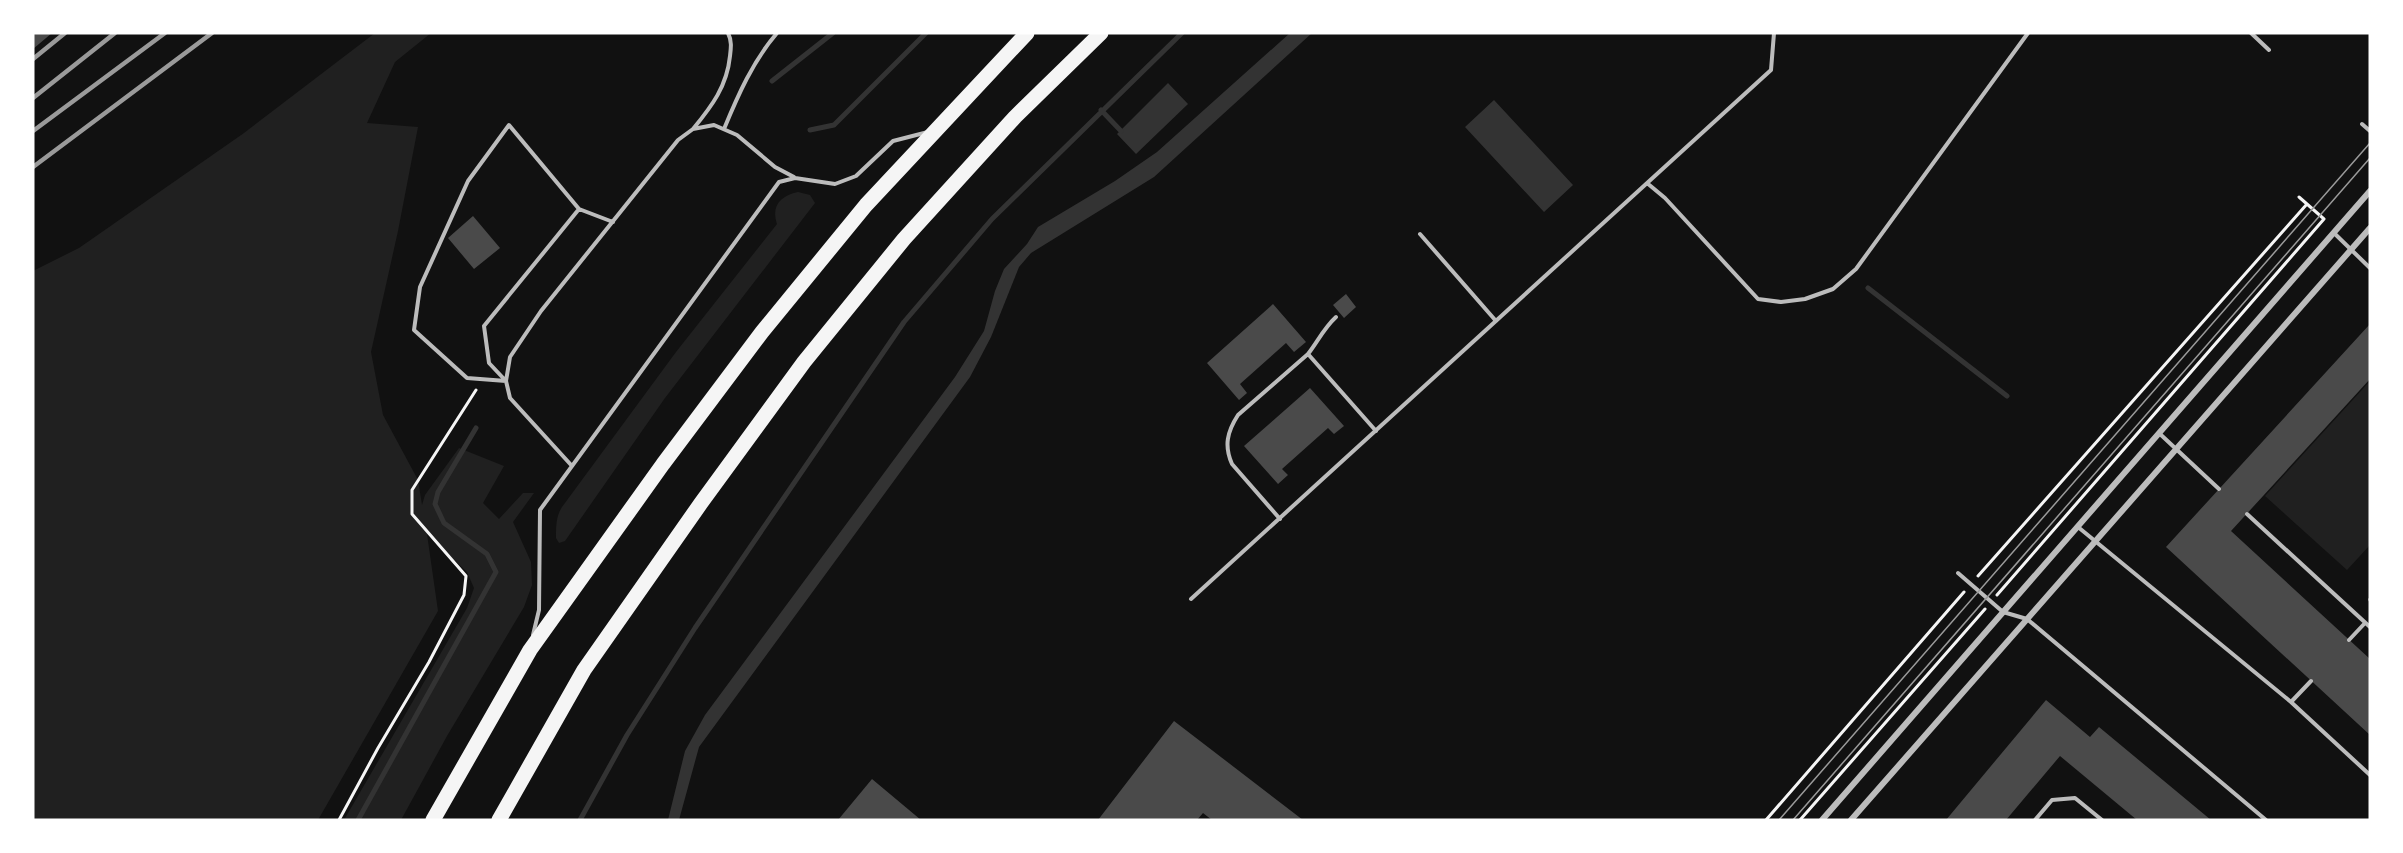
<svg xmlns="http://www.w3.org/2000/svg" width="2403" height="853" viewBox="0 0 2403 853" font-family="Raleway,sans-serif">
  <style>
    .green { fill: #202020 }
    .water { fill: #333 }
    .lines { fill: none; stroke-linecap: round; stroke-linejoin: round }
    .stream { stroke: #333; stroke-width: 5 }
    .building { fill: #4a4a4a }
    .path { stroke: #f5f5f5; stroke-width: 3 }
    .service { stroke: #bcbcbc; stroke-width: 4 }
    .minor { stroke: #bcbcbc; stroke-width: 6 }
    .motorway { stroke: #f5f5f5; stroke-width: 15 }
    .tram { stroke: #9a9a9a; stroke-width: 1.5 }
    .rail { stroke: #9a9a9a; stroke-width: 4.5 }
  </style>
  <rect width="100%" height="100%" fill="#111"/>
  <!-- green -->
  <path class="green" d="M375 33H431L395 62 367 123 418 127 398 231 371 352 383 415 418 480 422 505 425 495 459 448 504 466 483 503 499 519 523 493H534L513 522 531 562 532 585 524 607 447 736 401 820H344L467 608 474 588 467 572 427 534 438 611 318 820H33V271L79 248 244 133Z
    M798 192 810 195 815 203 665 398 565 541 559 543 556 538C556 527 556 516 562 507L676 352 777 224C771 206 780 196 798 192Z
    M2370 381V545L2347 570 2265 496Z"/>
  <!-- water -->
  <path class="water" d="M1290 33H1312L1154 177 1031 253 1019 267 991 337 970 377 699 747 679 820H668L685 751 705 715 955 377 984 331 995 291 1004 269 1027 244 1038 227 1115 181 1157 152Z
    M1168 83 1188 104 1136 154 1117 134Z
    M1494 100 1573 185 1544 212 1465 127Z"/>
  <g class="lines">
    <!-- stream -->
    <path class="stream" d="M772 81 833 33
      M1101 110 1121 131
      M810 130 834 125 926 33
      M1868 288 2007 396
      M358 820 496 572 487 554 444 523 435 504 438 492 476 428
      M580 820 627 735 695 628 904 322 992 219 1182 33"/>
  </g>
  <!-- building -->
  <path class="building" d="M33 33H52L33 49Z
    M473 216 500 248 474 269 448 238Z
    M1346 294 1356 307 1344 318 1333 305Z
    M1273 304 1306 342 1294 352 1286 343 1240 384 1247 393 1239 400 1207 363Z
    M2370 324V379L2231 531 2370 659V735L2166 547Z
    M1310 388 1344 426 1334 434 1328 428 1282 469 1288 475 1278 484 1244 446Z
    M2046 700 2090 737 2099 727 2211 820H2137L2060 756 2006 820H1946Z
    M1174 721 1303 820H1212L1203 813 1197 820H1098Z
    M872 779 921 820H838Z"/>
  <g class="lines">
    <!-- path -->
    <path class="path" d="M1978 576 2307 204
      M1997 595 2324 219 2299 197
      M2370 599V600
      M339 820 378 748 429 662 464 595 466 576 412 514V490L476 390
      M1766 820 1964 592
      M1800 820 1985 609"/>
    <!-- service -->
    <path class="service" d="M2251 33 2269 50
      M2362 124 2370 131
      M693 129C712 106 727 86 730 56 731 48 732 41 728 33
      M724 129C738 95 753 61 777 33
      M1647 183 1665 198 1758 299 1781 302 1805 299 1833 289 1856 269 2028 33
      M2334 233 2370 268
      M1420 234 1496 321
      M1308 354C1318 341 1324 328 1336 317
      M505 380 489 363 484 326 579 209 613 222
      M506 381 467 378 414 330 420 287 468 181 509 125 579 209
      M2160 434 2219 489
      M572 466 510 398 506 381 510 357 541 311 678 140 693 129 714 125 737 135 775 167 794 177
      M2247 514 2370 627
      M1280 519 1232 464C1224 446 1227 432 1238 415L1308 354 1376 431
      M2078 527 2291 702 2370 775
      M1958 573 2003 612 2027 619 2266 820
      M1191 599 1771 70 1774 33
      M533 635 539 610 540 510 779 182 795 178 835 184 856 176 893 141 928 132
      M2349 640 2365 623
      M2291 702 2311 681
      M2035 820 2052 800 2075 798 2102 820"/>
    <!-- minor -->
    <path class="minor" d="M1822 820 2370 191
      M1851 820 2370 228"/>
    <!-- motorway -->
    <path class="motorway" d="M433 820 530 650 663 464 762 332 866 205 1027 33
      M499 820 584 670 701 503 804 362 904 239 1015 117 1101 33"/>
    <!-- tram -->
    <path class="tram" d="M1779 820 2370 143
      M1793 820 2370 158"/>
    <!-- rail -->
    <path class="rail" d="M33 59 65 33
      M33 98 115 33
      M33 131 165 33
      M33 167 212 33"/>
  </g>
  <!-- border -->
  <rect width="2403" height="853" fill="none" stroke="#ffffff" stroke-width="69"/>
</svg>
